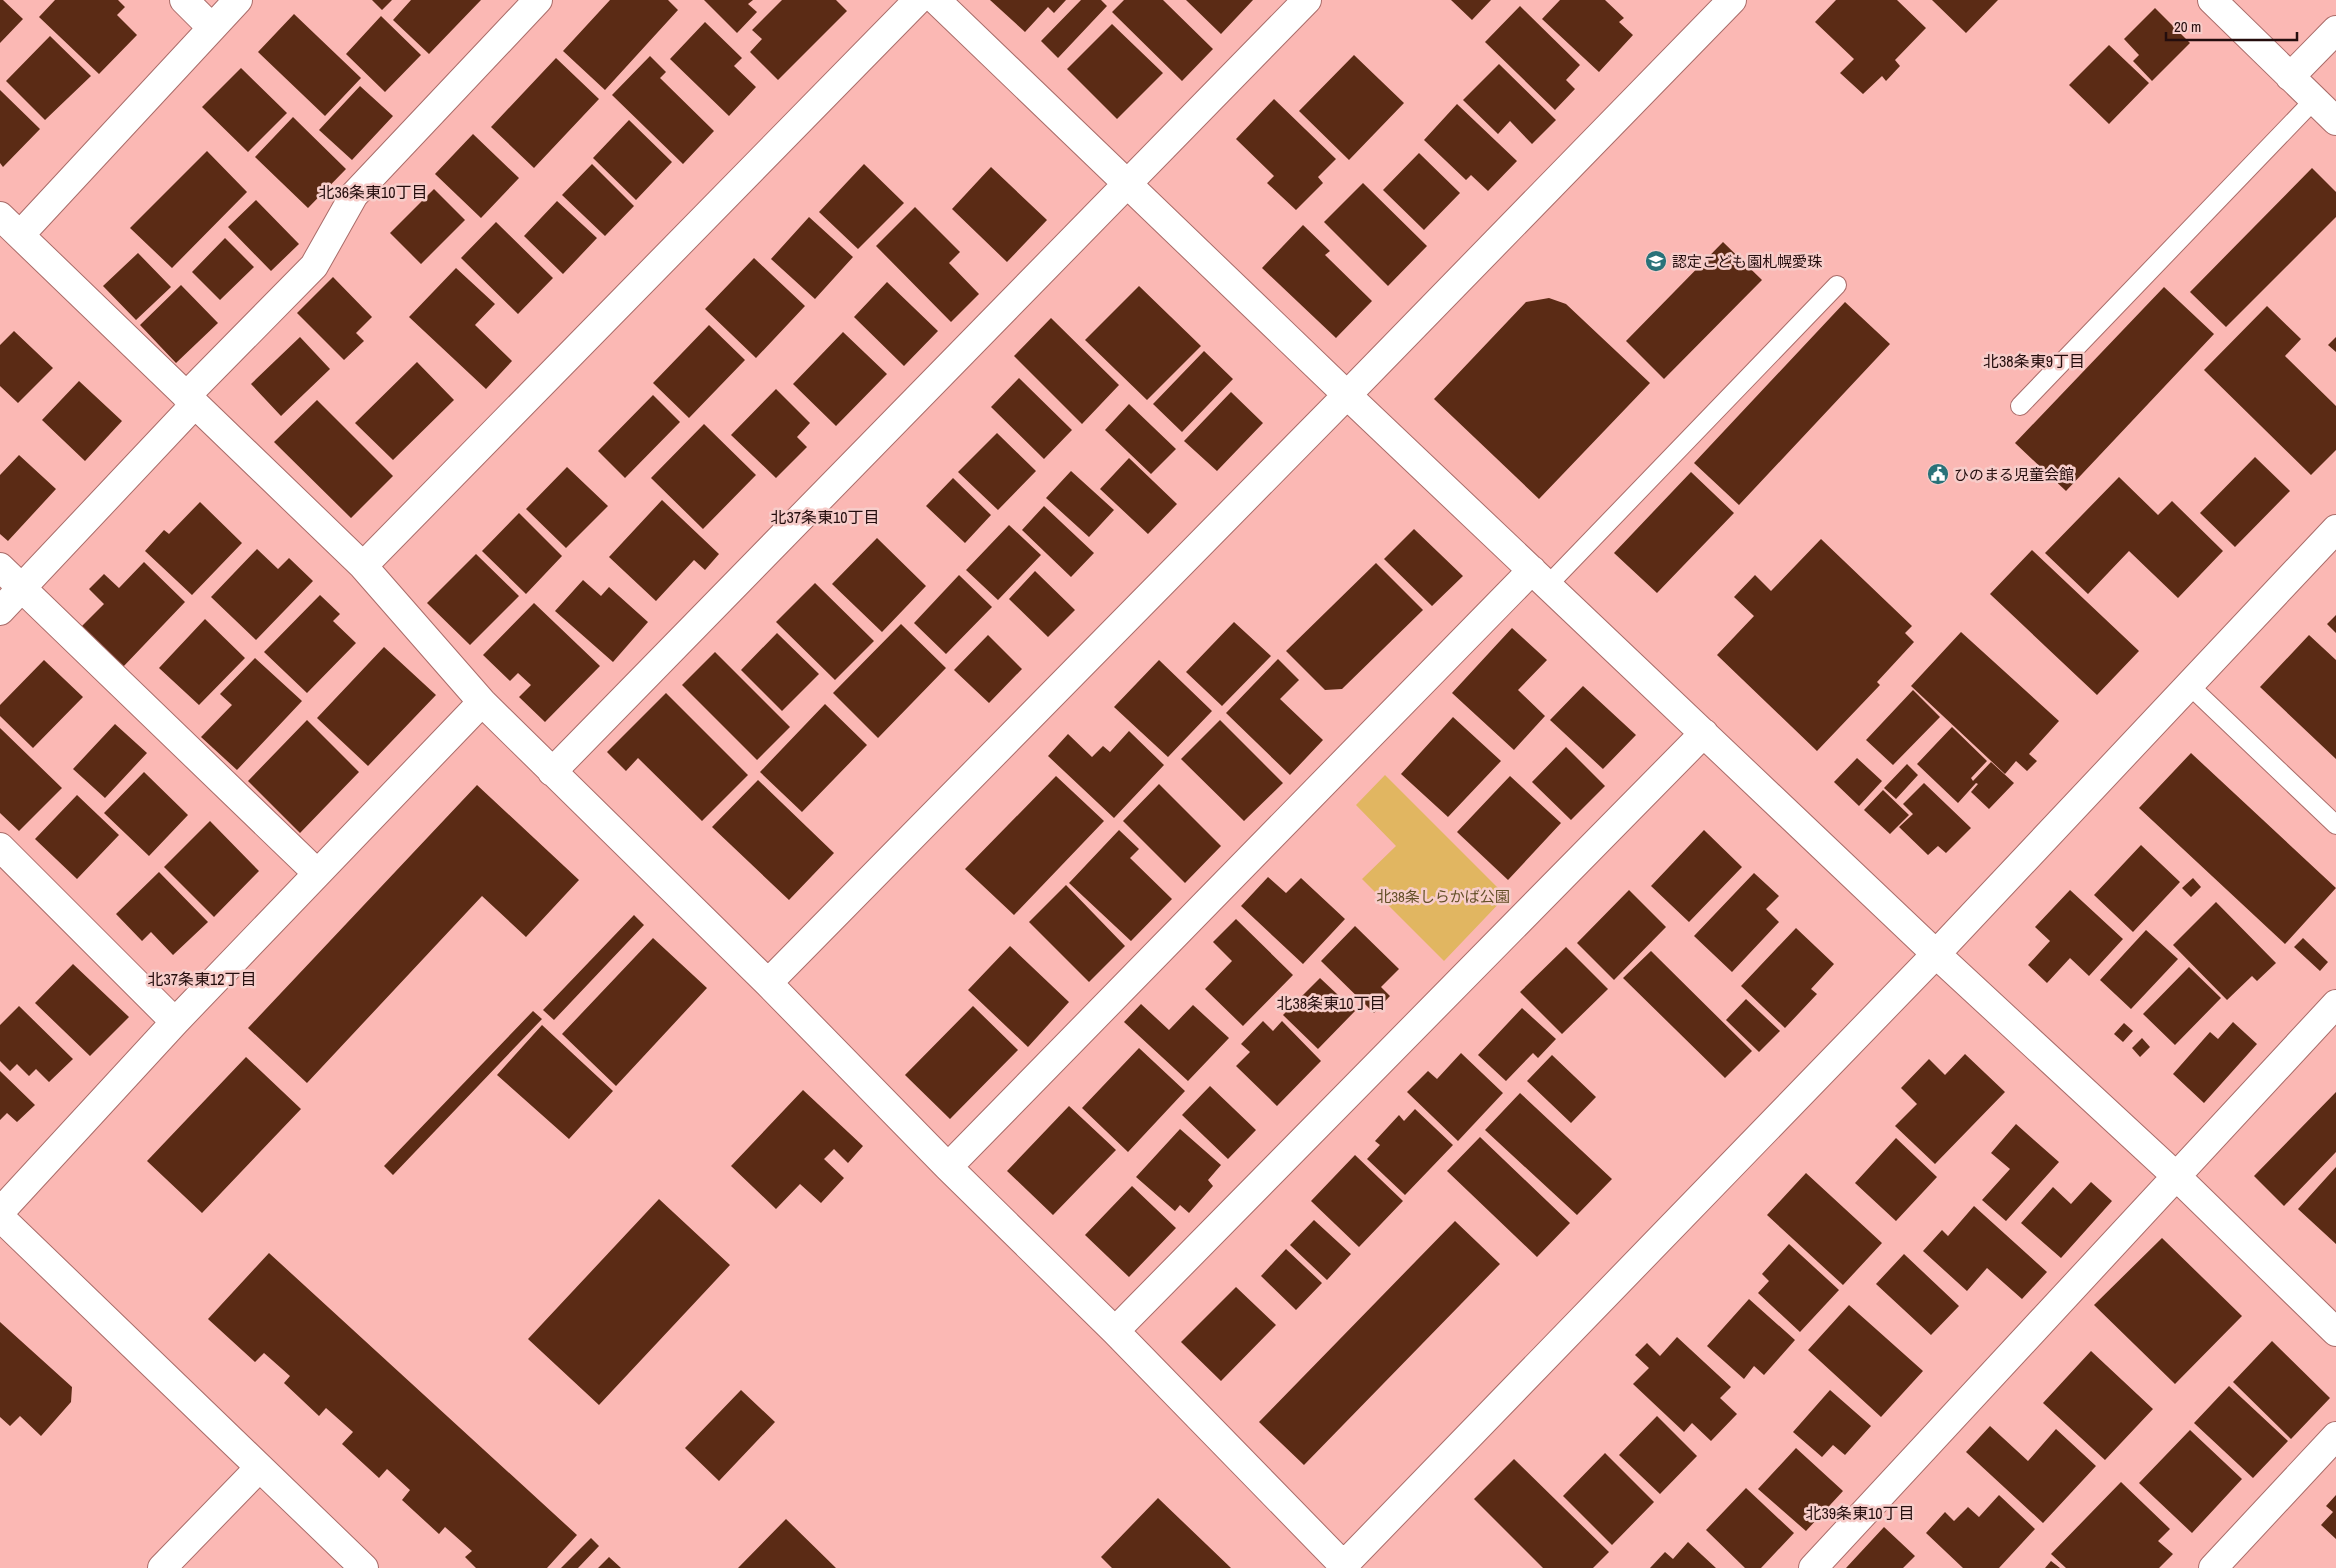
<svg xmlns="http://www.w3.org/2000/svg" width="2336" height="1568" viewBox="0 0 2336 1568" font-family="'Archivo Narrow','Noto Sans JP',sans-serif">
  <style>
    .green { fill: #e1b661 }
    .building { fill: #5b2b15 }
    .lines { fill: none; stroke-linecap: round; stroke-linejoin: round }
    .service-casing { stroke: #a96c69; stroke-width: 20 }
    .minor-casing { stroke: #a96c69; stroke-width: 30 }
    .service { stroke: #fff; stroke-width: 18 }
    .minor { stroke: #fff; stroke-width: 28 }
    .labels { text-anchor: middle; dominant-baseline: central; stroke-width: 5; stroke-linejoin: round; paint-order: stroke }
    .poi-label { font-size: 15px; fill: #240d0d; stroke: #f7cdca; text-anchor: start }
    .park-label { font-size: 15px; fill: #645028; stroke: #f7cdca }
    .neighbourhood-label { font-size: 16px; fill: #240d0d; stroke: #f7cdca }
  </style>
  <rect width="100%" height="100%" fill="#fbb8b4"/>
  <!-- green -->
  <path class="green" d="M1385 775 1506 896 1444 961 1362 879 1396 846 1356 805Z"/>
  <!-- building -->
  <path class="building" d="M0 0H3L23 19 0 43Z
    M55 0H118L125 7 117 15 137 35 99 74 39 17Z
    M372 0H392L382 10Z
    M411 0H481L429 54 393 20Z
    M610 0H668L678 10 605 90 563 51Z
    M704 0H753L748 4 757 12 737 33Z
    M782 0H836L847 11 778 80 750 52 762 39 752 30Z
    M990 0H1066L1054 13 1048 7 1025 32Z
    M1081 0H1101L1107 6 1058 58 1041 41Z
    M1124 0H1163L1213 49 1182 81 1112 12Z
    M1186 0H1253L1221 34Z
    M1451 0H1491L1472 20Z
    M1560 0H1605L1624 18 1619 22 1633 35 1599 72 1542 19Z
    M1836 0H1897L1926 28 1895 60 1900 66 1886 81 1882 76 1863 94 1840 73 1854 59 1815 22Z
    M1932 0H1998L1966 33Z
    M1520 6 1580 65 1566 80 1575 89 1555 110 1485 42Z
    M2155 8 2190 43 2152 81 2133 61 2139 55 2124 39Z
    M294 14 361 78 325 116 258 52Z
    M381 16 421 55 385 92 346 54Z
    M705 22 742 58 734 66 756 87 729 116 670 59Z
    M1112 24 1163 73 1117 119 1067 69Z
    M50 36 91 76 45 120 6 81Z
    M2109 45 2149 83 2109 124 2069 85Z
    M1354 55 1404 103 1349 160 1299 111Z
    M650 56 666 72 660 78 714 131 683 164 612 95Z
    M556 58 599 99 534 168 491 127Z
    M1499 64 1556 120 1532 144 1510 121 1498 134 1463 100Z
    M241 68 287 113 248 152 202 107Z
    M360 86 393 116 352 160 319 130Z
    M0 90 40 129 3 167 0 163Z
    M1274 99 1336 159 1318 177 1323 183 1296 210 1267 183 1274 176 1236 139Z
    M1457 104 1517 161 1488 191 1471 175 1466 180 1424 140Z
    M293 117 346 169 308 208 255 157Z
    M629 120 672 162 636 200 593 158Z
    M473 134 519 178 481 218 435 174Z
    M207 151 247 192 172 268 130 228Z
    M1419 153 1460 193 1424 230 1383 190Z
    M592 164 634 206 605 236 562 195Z
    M864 164 904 203 858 249 819 212Z
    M991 167 1047 220 1007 262 952 209Z
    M2312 168 2336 192V217L2226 327 2190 292Z
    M1363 183 1427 246 1388 286 1324 222Z
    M434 189 465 220 421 264 390 233Z
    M256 200 299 244 271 271 228 227Z
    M557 201 597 238 563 274 524 236Z
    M915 207 960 252 949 263 979 294 951 322 876 246Z
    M809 217 853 257 815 299 771 259Z
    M496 222 553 278 518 314 461 258Z
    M1303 225 1330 251 1325 255 1372 301 1336 338 1262 268Z
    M225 238 254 267 220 300 192 272Z
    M1723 242 1762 280 1664 379 1626 341Z
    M138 253 171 287 136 320 103 286Z
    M754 258 805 306 756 358 705 309Z
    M456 268 495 304 475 325 512 361 486 389 409 317Z
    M333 277 372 317 356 333 364 341 344 360 297 313Z
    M887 282 938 331 904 366 854 317Z
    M181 285 218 323 176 363 140 325Z
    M1139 286 1201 346 1147 400 1085 340Z
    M2164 287 2214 334 2066 491 2015 443Z
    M1549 298 1566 304 1650 383 1539 499 1434 399 1526 302Z
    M1845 302 1890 344 1739 505 1694 463Z
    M2267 306 2301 339 2285 356 2336 406V450L2311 475 2204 370Z
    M1051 318 1119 385 1082 424 1014 356Z
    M709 325 745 360 689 418 653 383Z
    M14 331 53 368 18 403 0 386V345Z
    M843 332 887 374 836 426 793 384Z
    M300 337 330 369 281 416 251 384Z
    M2336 337V352L2328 345Z
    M1204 351 1233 379 1182 432 1153 404Z
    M417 362 454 400 393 460 355 423Z
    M1019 378 1072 430 1044 459 991 407Z
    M79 381 122 421 85 461 42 420Z
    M776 389 810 423 797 437 807 447 776 478 731 435Z
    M1231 392 1263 423 1217 471 1184 441Z
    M653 395 680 422 625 478 598 451Z
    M317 400 393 476 351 518 274 442Z
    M1129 404 1176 449 1151 474 1105 430Z
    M704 424 756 475 703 529 651 478Z
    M997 433 1036 471 998 510 958 472Z
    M19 455 56 489 8 541 0 534V475Z
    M2255 457 2290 491 2235 547 2200 513Z
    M1129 458 1177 504 1148 534 1100 489Z
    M567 467 608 506 566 548 526 509Z
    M1071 471 1114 510 1089 537 1046 498Z
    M1691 472 1734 513 1657 593 1614 553Z
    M2119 477 2158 515 2172 501 2223 551 2178 598 2129 551 2088 594 2045 553Z
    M953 478 991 515 965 543 926 506Z
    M662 500 719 554 705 570 694 560 656 601 609 557Z
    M200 502 242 543 192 595 145 551 164 530 169 534Z
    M1044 506 1094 553 1071 577 1022 530Z
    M519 513 562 556 526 594 482 551Z
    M1009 525 1041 555 998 600 966 570Z
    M1414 529 1463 576 1432 606 1384 559Z
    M877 538 926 586 882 632 832 584Z
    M1821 539 1912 626 1905 633 1914 642 1877 682 1880 685 1817 751 1717 655 1754 616 1734 597 1755 575 1771 591Z
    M257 549 278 569 289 558 313 581 256 640 211 597Z
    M2032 550 2139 651 2097 695 1990 594Z
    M476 554 519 596 470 645 427 603Z
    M144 562 185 602 122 668 80 628 104 604 89 589 104 574 119 588Z
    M1376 563 1423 610 1342 689 1325 690 1286 651Z
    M1035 571 1075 610 1048 637 1009 599Z
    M959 575 992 607 946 654 914 623Z
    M583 580 601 596 609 587 648 622 613 662 555 611Z
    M815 583 874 641 835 680 776 622Z
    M320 595 340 614 333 621 356 643 307 693 264 652Z
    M534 603 600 666 545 722 519 697 531 685 518 673 510 681 483 655Z
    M2336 615V633L2327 624Z
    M205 619 245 658 199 705 159 668Z
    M1234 622 1271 656 1222 706 1186 672Z
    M901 624 946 668 878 738 833 693Z
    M1512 628 1547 660 1518 690 1545 716 1514 750 1452 693Z
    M1961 632 2059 721 2029 754 2037 761 2027 771 2016 761 2005 774 1911 686Z
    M777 633 819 674 782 711 741 670Z
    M988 635 1022 669 989 703 954 670Z
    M2309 635 2336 660V759L2260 687Z
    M384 647 436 695 368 766 317 718Z
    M715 652 790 727 757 760 682 685Z
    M255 658 302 701 237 770 201 737 232 705 220 694Z
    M1278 659 1299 680 1280 699 1323 740 1290 775 1226 713Z
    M44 660 83 697 33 748 0 716V705Z
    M1159 660 1212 711 1168 757 1114 707Z
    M1583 686 1636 735 1603 769 1550 720Z
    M1913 690 1940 717 1893 765 1866 740Z
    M666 693 748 775 702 821 638 758 626 771 607 752Z
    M825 704 867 745 802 812 760 772Z
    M1453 717 1501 761 1448 817 1401 774Z
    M307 720 359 772 300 833 248 781Z
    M1220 720 1283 783 1244 821 1181 759Z
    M115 724 147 753 105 798 73 769Z
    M1952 727 1987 761 1971 778 1973 781 1991 762 2014 783 1989 809 1971 792 1978 784 1976 783 1958 803 1917 764Z
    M0 728 62 788 19 831 0 813Z
    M1129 731 1164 765 1114 818 1048 756 1068 734 1092 757 1103 746 1110 752Z
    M1566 747 1605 786 1571 820 1532 782Z
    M2191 753 2336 888 2285 944 2139 808Z
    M1857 758 1882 781 1859 806 1834 782Z
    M1907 764 1918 775 1896 799 1884 788Z
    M144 772 188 815 149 856 104 813Z
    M1056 776 1104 821 1014 915 965 869Z
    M1510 776 1561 823 1508 880 1457 832Z
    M758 780 834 853 789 900 712 827Z
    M1924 783 1971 828 1946 853 1938 846 1928 855 1899 827 1913 814 1903 804Z
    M1159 784 1221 846 1185 883 1123 821Z
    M477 785 579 880 526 937 482 896 307 1083 248 1028Z
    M1883 790 1909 815 1890 834 1864 810Z
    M77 795 119 835 77 879 35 839Z
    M210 821 259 871 214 917 164 867Z
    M1119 830 1139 849 1130 858 1172 899 1131 941 1069 883Z
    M1704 830 1742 867 1689 922 1651 886Z
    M2141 845 2180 882 2133 932 2094 895Z
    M159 872 208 922 173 955 151 932 142 941 116 914Z
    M1754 873 1779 896 1766 909 1779 922 1732 972 1694 936Z
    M1268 877 1286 893 1301 878 1345 919 1303 964 1241 906Z
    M2193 878 2201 887 2191 897 2182 888Z
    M1066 885 1125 946 1089 982 1029 922Z
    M1629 890 1666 927 1614 980 1577 943Z
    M2070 890 2123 939 2089 976 2070 958 2047 983 2028 965 2050 941 2035 927Z
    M2216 902 2276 963 2257 981 2252 976 2227 1000 2173 945Z
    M634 915 644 925 554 1020 543 1010Z
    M1236 919 1293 975 1243 1026 1205 989 1232 961 1213 942Z
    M1355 926 1399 969 1381 987 1390 996 1374 1013 1321 961Z
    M1796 928 1834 964 1811 989 1817 994 1785 1028 1741 986Z
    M2146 930 2178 959 2131 1009 2100 980Z
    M653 938 707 988 616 1086 562 1034Z
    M2303 938 2328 962 2320 971 2294 947Z
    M1010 946 1069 1002 1028 1047 968 990Z
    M1566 947 1608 989 1562 1034 1520 992Z
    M1651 951 1752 1051 1725 1078 1623 978Z
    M73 964 129 1017 90 1056 35 1003Z
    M2189 967 2221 998 2175 1045 2143 1014Z
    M1320 978 1355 1011 1318 1049 1283 1015Z
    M1746 999 1780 1031 1759 1052 1726 1020Z
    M1141 1004 1169 1030 1193 1005 1229 1038 1188 1081 1124 1022Z
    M19 1006 73 1059 49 1082 36 1069 29 1076 17 1064 10 1071 0 1061V1025Z
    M973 1006 1018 1050 950 1119 905 1075Z
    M1522 1008 1556 1039 1538 1058 1533 1053 1506 1081 1478 1055Z
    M533 1011 542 1019 393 1175 384 1166Z
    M1263 1021 1273 1031 1282 1021 1321 1061 1277 1106 1236 1066 1250 1052 1241 1044Z
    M2233 1022 2257 1044 2204 1103 2173 1074 2210 1032 2218 1039Z
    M2124 1023 2133 1031 2123 1042 2114 1034Z
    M542 1025 613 1091 569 1139 497 1075Z
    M2142 1038 2150 1047 2140 1057 2132 1048Z
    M1139 1048 1185 1091 1128 1152 1082 1108Z
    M1461 1053 1503 1093 1458 1141 1407 1092 1428 1071 1437 1079Z
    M1965 1054 2005 1092 1935 1164 1895 1126 1917 1104 1901 1088 1929 1059 1945 1075Z
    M1552 1055 1596 1097 1571 1123 1527 1081Z
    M246 1057 301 1109 202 1213 147 1161Z
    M0 1071 35 1105 17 1122 7 1113 0 1120Z
    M1210 1086 1256 1130 1228 1159 1182 1115Z
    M803 1090 863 1146 848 1163 834 1149 824 1159 844 1178 821 1203 800 1184 776 1209 731 1166Z
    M2336 1092V1152L2284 1206 2254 1176Z
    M1520 1093 1612 1179 1577 1215 1485 1130Z
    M1069 1106 1116 1150 1053 1215 1007 1171Z
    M1415 1109 1453 1145 1405 1195 1367 1159 1380 1145 1375 1141 1399 1115 1404 1121Z
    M2016 1124 2059 1162 2006 1221 1982 1200 2010 1169 1991 1153Z
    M1180 1129 1221 1165 1208 1180 1213 1186 1189 1213 1180 1205 1175 1211 1136 1177Z
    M1480 1137 1570 1223 1537 1257 1447 1171Z
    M1896 1138 1937 1177 1896 1221 1855 1183Z
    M1355 1155 1403 1201 1359 1247 1311 1201Z
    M2336 1167V1244L2298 1209Z
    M1806 1173 1882 1243 1843 1285 1767 1215Z
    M2091 1182 2112 1201 2061 1258 2021 1223 2053 1187 2071 1204Z
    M1132 1186 1176 1228 1129 1277 1085 1235Z
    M659 1199 730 1265 599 1405 528 1339Z
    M1974 1206 2047 1272 2022 1299 1987 1268 1967 1291 1923 1251 1942 1230 1948 1236Z
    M1314 1220 1351 1254 1327 1280 1290 1245Z
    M1455 1221 1500 1264 1304 1465 1259 1422Z
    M2162 1238 2242 1316 2175 1384 2094 1305Z
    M1789 1244 1839 1290 1800 1332 1758 1293 1769 1281 1762 1274Z
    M1286 1249 1322 1283 1296 1310 1261 1276Z
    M269 1253 577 1535 547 1568H476L465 1557 472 1551 445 1527 439 1534 402 1500 410 1490 387 1469 379 1478 342 1444 353 1432 326 1408 319 1416 284 1383 290 1376 264 1353 255 1362 208 1319Z
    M1904 1254 1959 1306 1931 1335 1876 1284Z
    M1236 1287 1276 1325 1221 1381 1181 1342Z
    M1749 1299 1795 1340 1764 1375 1754 1366 1744 1379 1707 1346Z
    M1849 1305 1923 1371 1881 1417 1808 1350Z
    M0 1322 72 1387 71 1402 41 1436 20 1416 10 1426 0 1417Z
    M1677 1337 1731 1387 1720 1398 1737 1414 1711 1441 1692 1423 1684 1432 1633 1384 1649 1368 1635 1355 1647 1343 1660 1356Z
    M2272 1341 2330 1398 2291 1439 2233 1382Z
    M2091 1351 2153 1409 2105 1460 2043 1403Z
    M2229 1386 2288 1441 2253 1478 2194 1423Z
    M741 1390 775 1422 719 1481 685 1448Z
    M1830 1390 1871 1426 1845 1455 1833 1445 1822 1457 1793 1432Z
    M1657 1416 1697 1456 1660 1494 1619 1455Z
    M1990 1426 2028 1461 2056 1429 2096 1466 2043 1523 1966 1452Z
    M2190 1430 2242 1479 2192 1533 2139 1483Z
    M1796 1448 1843 1491 1806 1531 1758 1489Z
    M1605 1453 1654 1502 1612 1545 1563 1496Z
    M1514 1459 1609 1552 1593 1568H1543L1474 1499Z
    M2121 1482 2170 1529 2158 1541 2173 1554 2159 1568H2066L2051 1554Z
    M1746 1488 1794 1533 1761 1568H1745L1706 1530Z
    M1999 1495 2035 1529 1999 1568H1963L1926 1533 1945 1512 1954 1521 1968 1507 1979 1517Z
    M2336 1495V1539L2321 1525 2333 1512 2326 1506Z
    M1158 1498 1231 1568H1112L1101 1557Z
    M786 1519 836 1568H738Z
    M1884 1527 1915 1556 1903 1568H1846Z
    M591 1538 599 1546 578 1568H561Z
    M1688 1542 1716 1568H1650L1665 1552 1673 1559Z
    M609 1557 621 1568H598Z
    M2051 1561 2060 1568H2045Z"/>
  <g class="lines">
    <!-- service casing -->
    <g class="service-casing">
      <path id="service" d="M2020 406 2314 100
        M1548 585 1837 285
        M2189 685 2336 825"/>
    </g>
    <!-- minor casing -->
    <g class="minor-casing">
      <path id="minor" d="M184 0 212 28
        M936 0 1347 395 1936 954 2176 1176 2336 1332
        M2212 0 2336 121
        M2290 77 2336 30
        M0 216 363 566 482 702 768 983 948 1167 1115 1331 1346 1568
        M20 235 238 0
        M186 396 314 266 354 195 538 0
        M363 566 918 0
        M0 567 317 873
        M0 611 195 404
        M552 772 1307 0
        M0 847 175 1022
        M768 983 1347 395 1732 0
        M948 1167 1532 570
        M0 1212 175 1022 482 702
        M0 1217 364 1568
        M1115 1331 1704 733
        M1344 1565 1936 954 2336 529
        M162 1568 259 1468
        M1813 1568 2336 1004
        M2213 1568 2336 1436"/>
    </g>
    <!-- service -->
    <use href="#service" class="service"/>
    <!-- minor -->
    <use href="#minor" class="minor"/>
  </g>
  <!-- icons -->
  <defs>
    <g id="school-disc" transform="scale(1.125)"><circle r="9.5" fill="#297279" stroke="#f7cdca"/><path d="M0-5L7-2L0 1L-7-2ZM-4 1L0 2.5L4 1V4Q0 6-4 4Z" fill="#fff"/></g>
    <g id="civic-disc" transform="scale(1.125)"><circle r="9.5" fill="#297279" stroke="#f7cdca"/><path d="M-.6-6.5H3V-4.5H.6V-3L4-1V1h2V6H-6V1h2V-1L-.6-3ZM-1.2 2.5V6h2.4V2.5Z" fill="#fff"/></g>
  </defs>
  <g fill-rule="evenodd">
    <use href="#school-disc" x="1656" y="261"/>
    <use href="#civic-disc" x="1938" y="474"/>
  </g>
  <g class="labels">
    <!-- poi labels -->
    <g class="poi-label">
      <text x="1672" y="261">認定こども園札幌愛珠</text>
      <text x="1954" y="474">ひのまる児童会館</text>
    </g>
    <!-- park labels -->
    <g class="park-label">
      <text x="1443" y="896">北38条しらかば公園</text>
    </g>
    <!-- neighbourhood labels -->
    <g class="neighbourhood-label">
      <text x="373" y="192">北36条東10丁目</text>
      <text x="2034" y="361">北38条東9丁目</text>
      <text x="825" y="517">北37条東10丁目</text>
      <text x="202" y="979">北37条東12丁目</text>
      <text x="1331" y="1003">北38条東10丁目</text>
      <text x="1860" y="1513">北39条東10丁目</text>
    </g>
  </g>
  <!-- scale -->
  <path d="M2166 32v8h131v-8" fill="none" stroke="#240d0d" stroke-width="2.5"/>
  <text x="2174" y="32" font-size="15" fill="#240d0d" stroke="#f7cdca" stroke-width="4" paint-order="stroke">20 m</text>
</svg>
